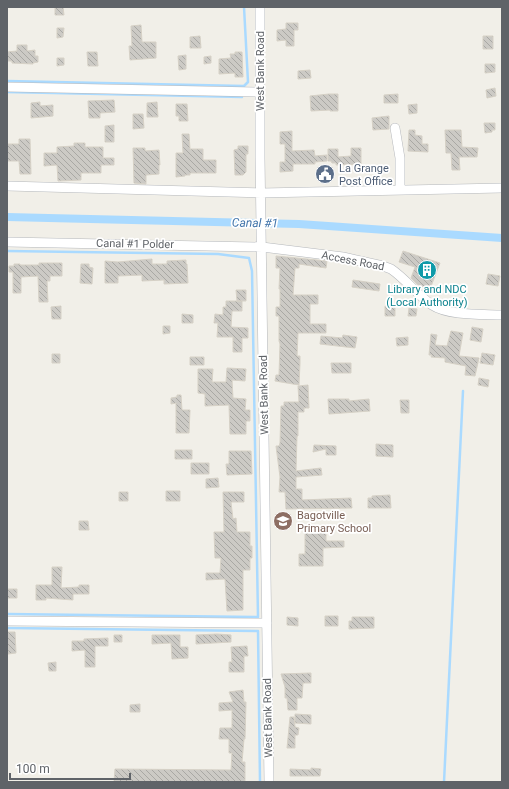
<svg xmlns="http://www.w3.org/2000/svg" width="509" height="789" viewBox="0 0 509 789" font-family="Roboto,sans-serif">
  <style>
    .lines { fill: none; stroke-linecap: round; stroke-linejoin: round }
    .stream { stroke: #aadaff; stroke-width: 2.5 }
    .canal { stroke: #aadaff; stroke-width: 8 }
    .building { fill: url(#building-back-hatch); stroke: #d6d1c6 }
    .minor-casing { stroke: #b5b8bc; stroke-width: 10 }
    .minor { stroke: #fff; stroke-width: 9 }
    .labels { text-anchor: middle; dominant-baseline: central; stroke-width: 3.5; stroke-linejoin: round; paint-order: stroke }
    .street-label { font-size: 11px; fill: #5f6368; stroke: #fff }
    .service-label { font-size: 11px; fill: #4e5e75; stroke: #fff; text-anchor: start }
    .culture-label { font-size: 11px; fill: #0d838f; stroke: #fff }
    .education-label { font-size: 11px; fill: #785e54; stroke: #fff; text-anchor: start }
    .water-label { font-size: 12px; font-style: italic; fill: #4174aa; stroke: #fff }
  </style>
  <defs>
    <pattern id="building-back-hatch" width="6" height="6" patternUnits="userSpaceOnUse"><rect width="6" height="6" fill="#cccac5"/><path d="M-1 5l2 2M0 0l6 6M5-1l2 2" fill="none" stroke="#a9a8a4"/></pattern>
  </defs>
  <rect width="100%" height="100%" fill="#f1efe8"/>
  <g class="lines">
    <!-- stream -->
    <path class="stream" d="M7 81 244 86 248 82 244 7
      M7 92 242 97
      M7 251 218 254 249 258 252 271 258 617 7 614
      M7 628 258 631 260 782
      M444 782 463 391"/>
    <!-- canal -->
    <path class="canal" d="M7 217 299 224 502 238"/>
  </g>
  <!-- building -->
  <path class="building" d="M55 7H63L64 15H55Z
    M286 23H298V30H294V46H286V40L277 41V30L286 29Z
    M141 25 142 42H156V58L130 60 129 46H132L131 26Z
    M57 28H64L63 37 57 38Z
    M200 36 201 48H190V37Z
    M483 36H493V49H483Z
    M17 45H27V51L35 50V56H38V62L33 63V64L12 63V61H8L7 52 17 51Z
    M87 52H97L98 66H88Z
    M235 52H242L243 77H235V73L219 74V59L231 58 230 54H235Z
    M186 55V69L179 70 178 56Z
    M211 56V63L204 64V57Z
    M57 58H64V65L57 66Z
    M485 64H495V72L485 73Z
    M310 70 311 78 298 79V71Z
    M495 88 496 96 487 98 486 90Z
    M329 94H338V111H330V110L311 111 310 96Z
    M398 94V103H384V95Z
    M114 100 115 112 100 113V118H89L88 101Z
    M40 102V106L53 105V116L31 118V103Z
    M157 102 158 117H147V103Z
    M176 104H187L188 121H179V116H176Z
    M417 104V113L409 114 408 105Z
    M133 114H143L144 128 133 129Z
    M389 116V129L373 130 372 118Z
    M484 123H495V130H492V132L485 133Z
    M114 125V142H105V126Z
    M409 130H415V135L422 136V144H428V152L408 151Z
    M445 130H461L462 147 478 148 477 157H459L460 170H452L451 153H446Z
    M292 131V151L314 150 315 156 327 155V161L315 162V164H293V171L280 172V162H285V144H280V132Z
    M182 134H189L190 149H203V160H216V173H190V175H185V176L176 177V153H183Z
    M19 139H30L31 174H20L19 161H7V144H19Z
    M74 143H85V147H103V158H114V165H101V173H81V180L58 181 57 165 44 166V153H57V147L74 146Z
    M238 146H248V154H246V172L243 175H235L234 150 238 149Z
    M133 148H145V151L159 150 160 165H159V174L146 175V184L134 183Z
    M351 148H361V164L336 165V163H332L331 161H328V149H338V157L351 156Z
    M403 251 440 263 430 289 418 285 411 278 415 267 399 262Z
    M276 256 327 261 326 268 299 264V268H295L293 295H318V304H310V324H326V333H298L297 356H300V363L299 385 275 381 276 375H279L280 344 279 341V316H276V307H280V289H279L280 268H276Z
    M152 259V264H167V261L186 260V264H187L188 283 164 284V280L142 281V275L118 276V283H105V261L118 262Z
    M39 263H62V276H50V281H47L48 302H39L38 276 21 277V293H13V272H9V266H14V264H20V265H39Z
    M81 264H89V267L93 268 92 284 80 283Z
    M488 274 500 276 498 286 486 284Z
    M353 280 380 284 379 291 352 287Z
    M236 290H246V301H237Z
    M226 301H242V311H232L231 327 248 328V338H242V352H233V337H217L218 323H214L215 314 223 315V307H226Z
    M61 306V319H52L51 307Z
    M385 306H395V316H385Z
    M409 308 417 309 416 316H408Z
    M182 314 193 315V323H182Z
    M163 326H170V333L163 334Z
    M472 327 483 329 481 342 470 340Z
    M451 331 463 333 459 356 479 358 475 376 465 375 466 366 445 362V358L431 357 432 355H429L431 334 437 335 435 345 447 346Z
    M343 335 357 337 355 348 320 344 321 336 342 338Z
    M408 337V345L397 346 396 338Z
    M482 353 495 355 493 365 480 363Z
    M52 354H60V363H52Z
    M190 357H204V365H190Z
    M331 363H351V373H332Z
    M227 368 246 369 245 381 232 380 233 398 246 399 245 410H250V421H246V434H230L229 405 205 406V394L198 393V369H213L212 382H226Z
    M479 378 489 380 488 387 478 385Z
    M308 385 309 408H304V412H298V436H297L296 471 321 468 322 475 296 477V489H302V500L351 498 352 508 286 509 285 492H279L280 477 276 446H279L280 443 281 406H284V402H299L298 386Z
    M177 395H181L182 410H190L189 433H176V403L171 404V398L177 397Z
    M328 399H349V401L369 399 370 411 329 414Z
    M400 400H409V413H401Z
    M376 444 393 445V457L376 456Z
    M314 445 336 446V455H326V449L313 452Z
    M175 450H192V459H175Z
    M229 451H251L252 474 227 475 226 464H229Z
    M191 463H209V474H191Z
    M218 478 219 487 206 488V479Z
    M166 491H180V501H166Z
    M119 492H128V501H119Z
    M223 492H244V502H231L233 519 236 518 237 532H250V546H252V558H250V570H243V610L227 611 225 579 206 580V573H220L221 558H215L214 532H224Z
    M390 495 391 508H368V498H372V496Z
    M79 521H88L89 530H79Z
    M326 532V541H344V547L323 548V566H299V554H305V533Z
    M52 567H62L61 588 79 587V585H89V594H73V600L46 598V600H36V585H52Z
    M8 589H17V598H7Z
    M325 616H338V626H325Z
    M287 617 298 618V626L287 625Z
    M352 617H374V628L349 629V621H352Z
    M7 632H15L16 653 8 654Z
    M217 634 231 635V642L196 644V635Z
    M114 635H122V642H114Z
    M152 635H180V647H188V658L172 659 171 643 152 644Z
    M108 638V646H95V667H85V650L72 651V641H84V639Z
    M247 646 248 656H244V672H229V662H232L231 647Z
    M56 662V671H49L48 663Z
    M311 673V683H303L302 698H297V710H288L287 698H285V687L281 674Z
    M243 690 244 702H246L245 739H244L242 762H245V782H114L115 769 231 770 232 753H229V739H219L220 728H232V710L219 711V703L233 702 229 692Z
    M140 704V712H130V705Z
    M295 714 311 715V724L295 723Z
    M290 717H294L295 727 299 728 298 735H295V748H287Z
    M311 768 321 769 320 776H290V769L311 770Z"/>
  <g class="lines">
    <!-- minor casing -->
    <g class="minor-casing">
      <path id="minor" d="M260 7V158L269 782
        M7 87 260 92
        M395 128 400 158V190
        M7 186 261 193 502 188
        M7 242 262 247 343 257 383 266 391 269C406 279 417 295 432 305 449 316 482 314 502 315
        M7 621 267 623"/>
    </g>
    <!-- minor -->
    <use href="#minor" class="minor"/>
  </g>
  <!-- icons -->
  <defs>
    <g id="civic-disc" transform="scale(1)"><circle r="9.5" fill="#5c6f8a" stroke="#fff"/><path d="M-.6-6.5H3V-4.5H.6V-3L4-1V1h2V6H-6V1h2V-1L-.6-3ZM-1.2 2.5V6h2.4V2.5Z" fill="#fff"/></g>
    <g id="building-disc" transform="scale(1)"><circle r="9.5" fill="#0f9aa8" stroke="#fff"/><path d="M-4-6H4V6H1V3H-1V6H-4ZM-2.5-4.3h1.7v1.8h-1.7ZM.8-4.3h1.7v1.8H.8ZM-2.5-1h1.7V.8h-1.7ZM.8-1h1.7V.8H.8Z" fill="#fff"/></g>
    <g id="school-disc" transform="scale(1)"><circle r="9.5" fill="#8d6e63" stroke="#fff"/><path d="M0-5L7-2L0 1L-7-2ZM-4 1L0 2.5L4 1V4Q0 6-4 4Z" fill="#fff"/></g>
  </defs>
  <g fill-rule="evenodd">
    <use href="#civic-disc" x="325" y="174"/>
    <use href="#building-disc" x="427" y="270"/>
    <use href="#school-disc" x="283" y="521"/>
  </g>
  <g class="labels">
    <!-- street labels -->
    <g class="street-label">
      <text transform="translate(260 71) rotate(-90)">West Bank Road</text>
      <text transform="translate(135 244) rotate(1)">Canal #1 Polder</text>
      <text transform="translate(353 261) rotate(11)">Access Road</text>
      <text transform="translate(264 395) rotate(-91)">West Bank Road</text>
      <text transform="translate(268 718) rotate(-91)">West Bank Road</text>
    </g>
    <!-- service labels -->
    <g class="service-label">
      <text x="339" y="168">La Grange<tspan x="339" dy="13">Post Office</tspan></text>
    </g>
    <!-- culture labels -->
    <g class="culture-label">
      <text x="427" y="289">Library and NDC<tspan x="427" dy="13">(Local Authority)</tspan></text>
    </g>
    <!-- education labels -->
    <g class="education-label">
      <text x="297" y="515">Bagotville<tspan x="297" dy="13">Primary School</tspan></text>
    </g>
    <!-- water labels -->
    <g class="water-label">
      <text transform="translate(255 223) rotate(1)">Canal #1</text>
    </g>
  </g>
  <!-- border -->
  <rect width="509" height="789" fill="none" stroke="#5f6368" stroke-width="16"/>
  <!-- scale -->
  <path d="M10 773v6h120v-6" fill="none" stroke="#5f6368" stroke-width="2"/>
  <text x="16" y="773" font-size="12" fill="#5f6368" stroke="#ffffff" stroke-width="3" paint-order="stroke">100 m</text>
</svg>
